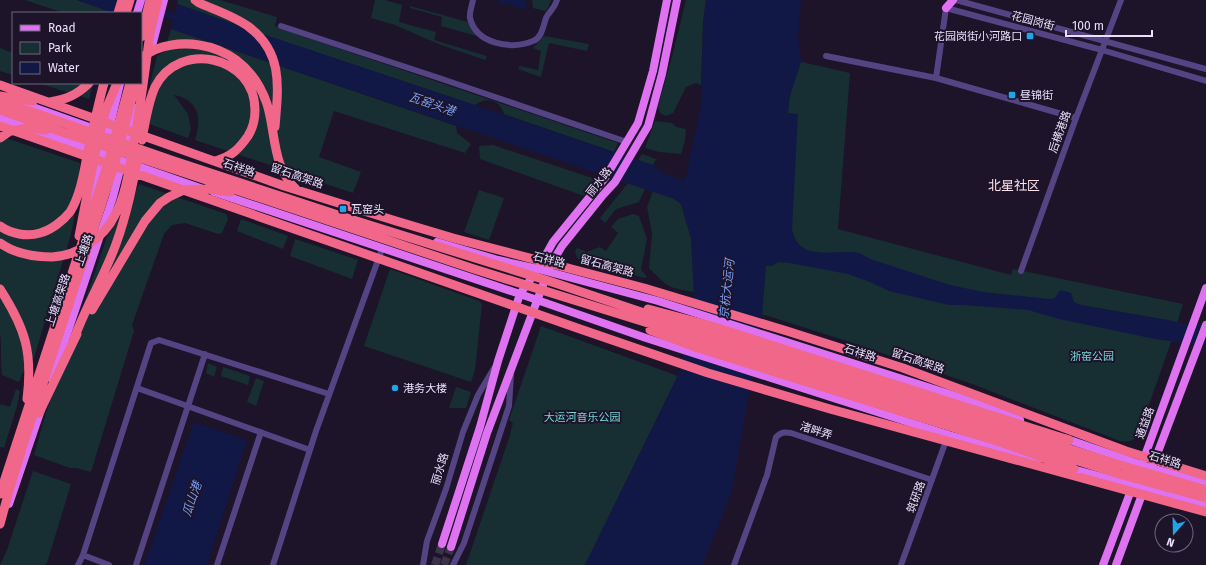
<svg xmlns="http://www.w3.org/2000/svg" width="1206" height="565" viewBox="0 0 1206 565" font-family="'Fira Sans','Noto Sans SC',sans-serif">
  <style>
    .green { fill: #172e33 }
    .water { fill: #111846 }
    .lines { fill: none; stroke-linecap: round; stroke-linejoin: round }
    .canal { stroke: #111846; stroke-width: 6 }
    .major-tunnel { stroke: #3c334a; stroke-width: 8; stroke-dasharray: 8 4; stroke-linecap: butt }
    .minor { stroke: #554484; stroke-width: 6 }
    .major { stroke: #df72f1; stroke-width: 8 }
    .highway { stroke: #f06789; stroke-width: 9 }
    .poi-dot { fill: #1fa5e8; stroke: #1d142a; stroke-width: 1.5 }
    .labels { text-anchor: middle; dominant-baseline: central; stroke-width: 4; stroke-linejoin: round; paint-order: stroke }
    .street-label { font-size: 11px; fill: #eae0fc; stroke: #1d142a }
    .poi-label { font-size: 11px; fill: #eae0fc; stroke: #1d142a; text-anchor: start }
    .park-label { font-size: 11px; fill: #72d6d4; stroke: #1d142a }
    .water-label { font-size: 12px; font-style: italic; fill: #789df1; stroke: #1d142a }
    .quarter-label { font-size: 13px; fill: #fce2ec; stroke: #1d142a }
  </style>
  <rect width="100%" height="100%" fill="#1d142a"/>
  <!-- green -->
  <path class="green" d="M25 0H77L114 13H64Z
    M178 0H220L277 17 275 26 299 35 618 143 614 152 504 114C500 100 487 96 475 105L271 37 177 4Z
    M375 0H385L402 5 399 22 436 32 434 40 487 56 485 60 441 45 395 25 371 18Z
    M532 0H551L548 8 545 11 533 8Z
    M686 0H706L703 23 701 85 696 83 686 87 673 113 666 116 660 113 658 107 673 53Z
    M410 6 468 22 472 30 477 36 441 26 442 17 410 8Z
    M171 29 456 126 457 133 471 144 465 153 334 111 319 157 361 172 353 193 195 140C202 118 199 100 174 95L188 114 191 129 188 138 149 124 150 84 157 56 164 52Z
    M544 36 589 44 587 51 549 43 541 77 518 69 520 66 538 70 541 51 533 48Z
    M0 48 13 53V75L0 71Z
    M771 55 850 73 838 229 1011 275 1013 269 1183 304 1169 348 1139 433C1134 442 1129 442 1120 441L972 384 853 343 768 316 750 312Z
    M38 83H93L89 99Z
    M655 121 672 123 676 127 686 129 685 140 681 154 659 152 645 148Z
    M0 136 80 163 74 219 71 234 34 358 22 374 19 382 2 375C0 361 2 347 0 333Z
    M493 145 595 179 584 196 480 159 479 146Z
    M642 154 656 159 653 165 638 160Z
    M628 183 645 189 639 202 616 209 605 223 600 218Z
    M139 184 226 214 228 219 222 233 218 234 185 223 172 225 164 234 132 325 134 331 91 472 76 468H70L34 455 45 416 107 237 133 197Z
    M479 190 504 198 489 240 464 232Z
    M653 191 675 199 681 204 691 238 694 292C667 288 667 286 649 268L652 233 647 207Z
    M633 214 639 216 647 239 641 269 647 277 644 278 578 259 575 252 577 248 587 252 600 247 606 251 618 233 611 227 618 219Z
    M241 219 288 236 283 249 237 231Z
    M295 239 358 260 352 279 290 256Z
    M390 269 479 301 482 304 475 370 471 382 364 346Z
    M541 326 678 376 585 565H466L509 438 513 423 509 420Z
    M208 363 217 367 214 377 206 373Z
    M223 367 250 376 248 385 221 376Z
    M256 378 264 381 256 406 247 402Z
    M456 387 471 392 466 408H449Z
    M16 389 20 391 17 406 4 448 0 447V406L1 404 10 407Z
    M33 471 71 484 47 563 45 565H0L7 550Z"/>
  <!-- water -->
  <path class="water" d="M77 0H118L114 13Z
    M499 0H525L527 4 526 10 505 3 502 4 498 3Z
    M706 0H801L798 35 801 62 790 96 788 113 798 114 792 229C799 264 835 248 859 253 862 254 866 257 870 259L950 285 983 292 1050 299 1055 298 1060 290 1071 293 1074 302 1081 305 1163 319 1206 328V346L1155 339 1059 319 1028 310 964 305H949L889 291 870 282 848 274 790 263 778 262 772 266H766L762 317 732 490 703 565H585L680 371 694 292 691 238 681 204 674 199 171 29 177 4 271 37 653 165 663 173 685 181 701 105 703 23Z
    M194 422 247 440 207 565H144Z"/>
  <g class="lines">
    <!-- canal -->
    <path class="canal" d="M126 1 180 19"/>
    <!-- major-tunnel -->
    <path class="major-tunnel" d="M435 565 442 544
      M444 565 451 547"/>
    <!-- minor -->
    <path class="minor" d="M473 0C472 6 469 12 470 18 476 44 511 50 533 41 542 38 543 26 546 18 549 11 554 10 557 0
      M956 0 1206 69
      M281 26 436 77 627 142
      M826 56 936 78 1076 118
      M936 78 946 8 1102 50 1206 81
      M1021 271 1076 118 1121 0
      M137 388 310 450
      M83 555 109 565
      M78 565 83 555 151 343 159 340 329 394
      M136 565 205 354
      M217 565 261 432
      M273 565 316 431 382 249
      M423 565 427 541 446 489 463 432 478 395 494 368
      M453 565 464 543 509 406 511 375
      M734 565 767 475 776 437C781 432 784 432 791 433L932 480
      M901 565 947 438"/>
    <!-- major -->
    <path class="major" d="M946 8 953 0
      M137 13 141 0
      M151 50 164 0
      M16 101 120 138
      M0 118 203 189
      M109 129 120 84
      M125 151 136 108
      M214 192 520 294 646 338 949 435 1038 460
      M88 212 102 156
      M437 242 498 260 538 269 658 301 965 399 1020 420
      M549 268 562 246 603 195 615 182 648 126 662 74 677 0
      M52 379 113 197 122 162
      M1064 438 1151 468 1206 483
      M1143 461 1206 288
      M1153 465 1206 325
      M1069 468 1206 505
      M9 504 42 407
      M442 544 480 427 498 361 520 294 538 269 553 242 605 178 638 123 653 71 667 0
      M451 547 487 433 543 285
      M1103 565 1133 485
      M1116 565 1144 489"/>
    <!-- highway -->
    <path class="highway" d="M195 0 199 3C215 10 234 16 249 27 284 53 278 89 275 127
      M118 13 122 0
      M126 13 130 0
      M141 37 150 0
      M149 37 158 0
      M144 56C159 45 181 42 199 45 213 47 225 52 236 60 251 71 261 86 267 104 276 133 272 167 296 189
      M0 85 284 186 396 221 453 238 644 288 787 331 903 368 1126 451 1206 476
      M0 96 33 101
      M0 101 174 161 350 219 552 282 668 321 1120 465 1206 490
      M50 102C67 99 77 95 89 83
      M0 110 62 132 474 269 664 328 1119 474 1206 498
      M0 126 580 329 708 373 830 409 1206 512
      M0 138 10 131 29 128 46 130
      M142 140C145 122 148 103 155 87 179 39 255 56 255 110 255 119 253 128 248 136 239 149 231 157 215 161
      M0 226C11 234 27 237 40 233 51 230 63 221 70 212 81 194 84 171 88 151 93 128 98 105 104 83
      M79 236 96 149 106 109 117 83
      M0 243C15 254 33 257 52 257 77 256 104 238 115 215 126 194 129 170 133 148 140 109 145 72 150 33
      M0 289C25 328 33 352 27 399
      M648 309 708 325 1069 440
      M92 310 145 221 160 203 169 197 184 190 207 189 231 192
      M650 330 698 348 1003 443 1074 469
      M74 339C86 306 104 277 116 244 127 214 133 183 139 152
      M39 413 77 334
      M0 494 108 163 130 83
      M0 524 9 491 25 439 114 166 136 83"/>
  </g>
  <!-- markers -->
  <g class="poi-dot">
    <rect x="1026" y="32" width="8" height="8" rx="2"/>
    <rect x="1008" y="91" width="8" height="8" rx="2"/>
    <rect x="339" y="205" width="8" height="8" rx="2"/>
    <circle cx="395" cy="388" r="4"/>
  </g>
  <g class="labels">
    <!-- street labels -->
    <g class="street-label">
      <text transform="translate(1033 21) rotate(15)">花园岗街</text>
      <text transform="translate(1060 132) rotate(-70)">后横港路</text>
      <text transform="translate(239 168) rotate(19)">石祥路</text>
      <text transform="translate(297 176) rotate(19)">留石高架路</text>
      <text transform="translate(599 182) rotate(-52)">丽水路</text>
      <text transform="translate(84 250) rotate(-71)">上塘路</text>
      <text transform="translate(549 260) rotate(14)">石祥路</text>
      <text transform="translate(607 266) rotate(15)">留石高架路</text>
      <text transform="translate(58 300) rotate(-72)">上塘高架路</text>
      <text transform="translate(860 353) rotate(18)">石祥路</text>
      <text transform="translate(918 361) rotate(19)">留石高架路</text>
      <text transform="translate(1145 423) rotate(-70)">通益路</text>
      <text transform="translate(816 431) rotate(18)">渚畔弄</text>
      <text transform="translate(1165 460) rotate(16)">石祥路</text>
      <text transform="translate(440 469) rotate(-73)">丽水路</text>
      <text transform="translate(916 497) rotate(-70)">筑研路</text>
    </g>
    <!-- poi labels -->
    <g class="poi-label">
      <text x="1022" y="36" text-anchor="end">花园岗街小河路口</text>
      <text x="1020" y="95">昼锦街</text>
      <text x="351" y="209">瓦窑头</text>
      <text x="403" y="388">港务大楼</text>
    </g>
    <!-- park labels -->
    <g class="park-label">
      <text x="1092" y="356">浙窑公园</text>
      <text x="582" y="417">大运河音乐公园</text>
    </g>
    <!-- water labels -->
    <g class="water-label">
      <text transform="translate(432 104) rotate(19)">瓦窑头港</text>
      <text transform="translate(727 289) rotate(-84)">京杭大运河</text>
      <text transform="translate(192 499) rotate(-71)">瓜山港</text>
    </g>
    <!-- quarter labels -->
    <g class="quarter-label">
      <text x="1014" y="185">北星社区</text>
    </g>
  </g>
  <!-- legend -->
  <rect x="12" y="12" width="130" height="72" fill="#1d142a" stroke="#6f667e"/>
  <rect x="20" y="25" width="20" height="6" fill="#df72f1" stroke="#6f667e"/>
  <text x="48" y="32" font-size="12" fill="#eae0fc">Road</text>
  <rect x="20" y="42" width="20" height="12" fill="#172e33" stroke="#6f667e"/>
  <text x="48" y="52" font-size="12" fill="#eae0fc">Park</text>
  <rect x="20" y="62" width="20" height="12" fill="#111846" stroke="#6f667e"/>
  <text x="48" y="72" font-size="12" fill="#eae0fc">Water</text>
  <!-- north arrow -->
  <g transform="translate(1174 533) rotate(200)"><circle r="19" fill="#1d142a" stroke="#6f667e"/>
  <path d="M0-3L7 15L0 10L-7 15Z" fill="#1fa5e8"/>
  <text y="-6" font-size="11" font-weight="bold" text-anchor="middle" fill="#eae0fc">N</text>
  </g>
  <!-- scale -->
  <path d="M1066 30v6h86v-6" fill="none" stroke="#eae0fc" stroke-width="2"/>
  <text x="1072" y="30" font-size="12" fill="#eae0fc" stroke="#1d142a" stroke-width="3" paint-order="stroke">100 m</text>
</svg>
